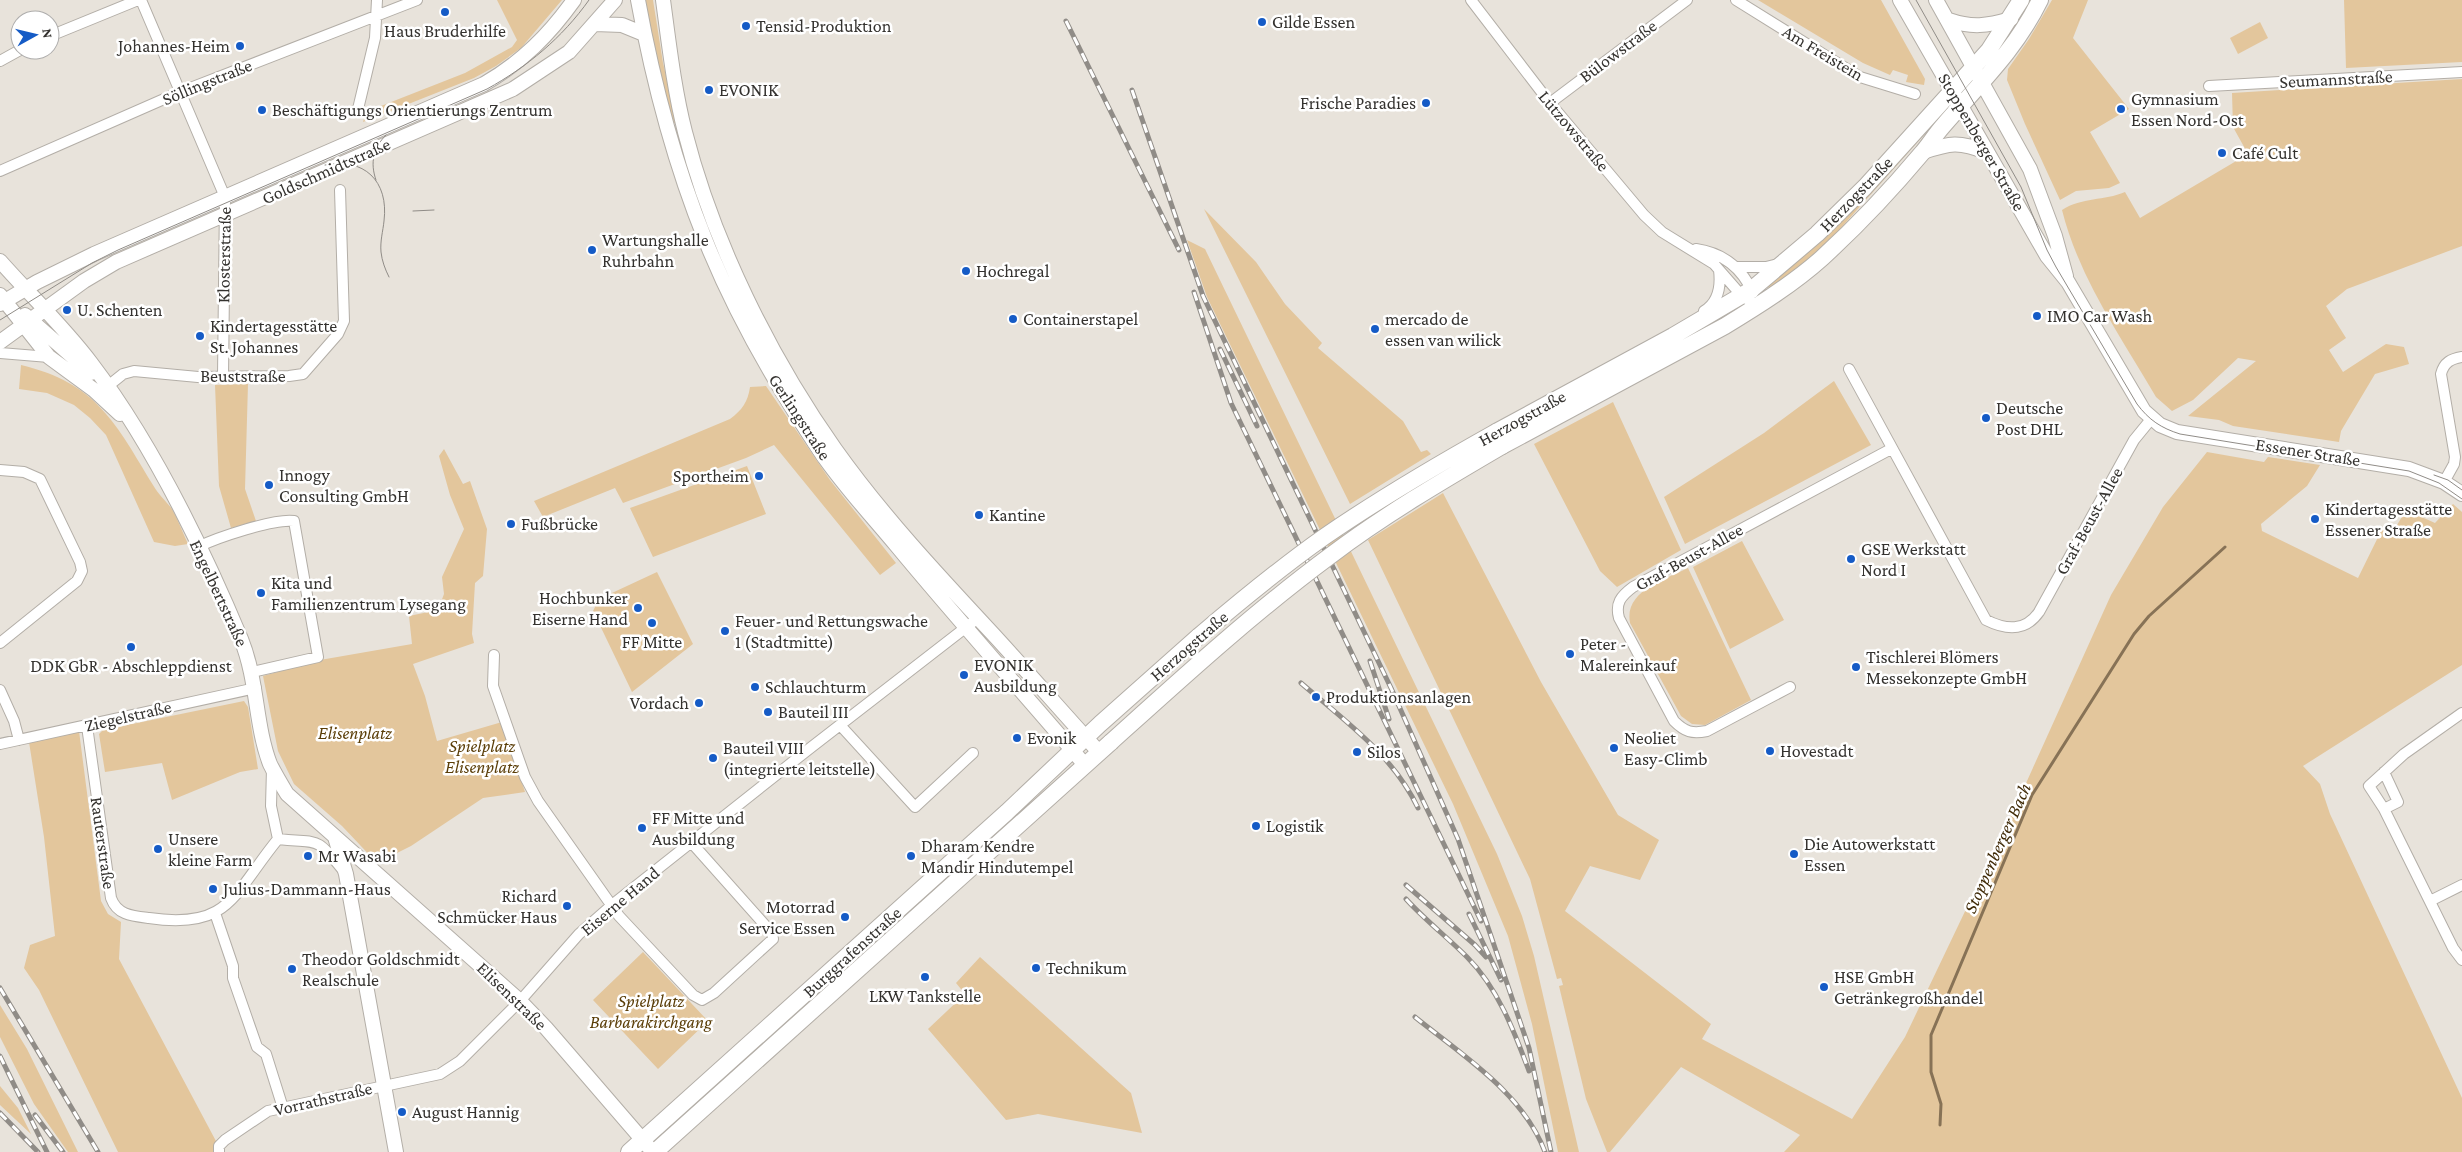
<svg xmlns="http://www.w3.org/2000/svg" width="2462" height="1152" viewBox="0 0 2462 1152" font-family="'Crimson Pro',serif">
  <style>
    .green { fill: #e3c69c }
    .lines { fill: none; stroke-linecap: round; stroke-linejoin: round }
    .stream { stroke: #877256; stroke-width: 3 }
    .street-casing { stroke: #b3aea7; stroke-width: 12 }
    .secondary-casing { stroke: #b3aea7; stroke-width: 16 }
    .primary-casing { stroke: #b3aea7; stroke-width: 18 }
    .street { stroke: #fff; stroke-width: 10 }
    .secondary { stroke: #fff; stroke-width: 14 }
    .primary { stroke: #fff; stroke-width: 16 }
    .tram { stroke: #908c87; stroke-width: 1 }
    .rail-casing { stroke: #908c87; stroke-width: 5 }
    .rail { stroke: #fff; stroke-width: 3; stroke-dasharray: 9; stroke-linecap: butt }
    .primary-bridge-casing { stroke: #b3aea7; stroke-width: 18; stroke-linecap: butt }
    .primary-bridge { stroke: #fff; stroke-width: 16 }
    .poi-dot { fill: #155bc6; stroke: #fff; stroke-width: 2 }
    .labels { text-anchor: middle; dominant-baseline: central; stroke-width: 5; stroke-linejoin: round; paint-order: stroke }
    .poi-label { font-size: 18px; fill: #34322f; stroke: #fff; text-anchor: start }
    .street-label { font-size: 18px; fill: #34322f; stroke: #fff }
    .park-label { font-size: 18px; font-style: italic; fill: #5a3d07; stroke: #fff }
    .water-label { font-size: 19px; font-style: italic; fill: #402b08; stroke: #fff }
  </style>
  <rect width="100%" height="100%" fill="#e8e3db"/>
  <!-- green -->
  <path class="green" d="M497 0H562L521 48 496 66 474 78 363 122 368 106H381L465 73 512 47 517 40Z
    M643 0H653L663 63 678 123H674L657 68Z
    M1758 0H1881L1925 79 1924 85 1906 82 1908 75 1893 70 1890 75 1863 63Z
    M2052 0H2088L2073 38 2129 109 2090 132 2120 183 2109 188 2076 191 2060 200 2025 124 2007 80 2008 69 2029 39Z
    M2344 0H2462V62L2346 68Z
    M2260 22 2268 38 2238 54 2230 38Z
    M2462 79V246L2347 289 2326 306 2346 338 2329 350 2343 372 2386 344 2404 347 2409 364 2375 374 2341 431 2339 442 2233 426 2219 420 2188 416 2256 361 2238 358 2193 400 2172 411 2156 397C2121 337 2079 278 2062 210 2082 197 2104 201 2125 192L2140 218 2248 154 2233 127 2232 93Z
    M1937 114 1940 117 1831 239 1802 267 1774 287 1762 288Z
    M1204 209 1256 262 1285 304 1322 343 1318 348 1403 421 1421 452 1427 450 1431 454 1350 504Z
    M1187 240 1205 249 1497 854 1522 916 1534 956 1579 1152H1558L1532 1024 1508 936 1453 804 1207 297Z
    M21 365C97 383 116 424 153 485 158 494 166 501 172 509 178 520 183 533 188 544L175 546 154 542 106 435 90 418 74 405 47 393 19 389Z
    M1834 381 1871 445 1685 544 1664 497 1764 433Z
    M248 384 245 489 256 521 231 528 219 486 215 385Z
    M766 386 830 480 896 563 880 575 774 445 746 458 623 503 615 488 543 517 534 501 730 419C742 410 748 402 750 387Z
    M1613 402 1681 550 1617 587 1600 571 1534 444Z
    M444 449 463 484 470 481 487 529 483 576 475 583 472 634 474 643 413 664 425 696 437 741 502 722 525 792 483 798 411 846 377 863 342 826 294 784 278 751 263 676 320 660 412 644 409 616 438 610 444 594 442 577 464 529 450 495 439 456Z
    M2207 452 2264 462 2268 457 2320 465 2307 486 2261 524 2262 531 2358 578 2384 525 2394 530 2406 510 2435 523 2453 504 2462 512V665L2303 766 2320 784 2330 814 2462 1098V1152H1784L1800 1135 1681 1067 1610 1152H1607L1586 1099 1559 986 1563 985 1561 978 1557 979 1530 879 1368 540 1443 493 1541 682 1618 815 1659 840 1640 880 1590 866 1565 911 1711 1024 1702 1039 1852 1119 1905 1037 2022 792 2111 595 2163 507Z
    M747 466 766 514 653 557 630 508Z
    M1742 541 1784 620 1730 649 1693 567Z
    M1688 568 1751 700 1705 725 1692 724 1681 716 1630 623C1624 591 1664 580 1688 568Z
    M657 572 693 644 632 692 593 611 599 599Z
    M244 701 248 707 258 769 240 772 172 800 162 763 105 772 99 734 103 730Z
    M79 731 101 901 108 914 121 922 119 959 217 1143 215 1152H118L39 990 24 968 30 945 55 936 44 837 29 742Z
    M643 952 708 1021 658 1069 593 1000Z
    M980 957 1131 1093 1142 1133 1038 1114 1006 1120 928 1029 965 994 956 983Z
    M0 1005 27 1049 78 1152H68L34 1104 0 1037Z
    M0 1086 18 1108 31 1134 0 1105Z"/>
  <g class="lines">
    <!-- stream -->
    <path class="stream" d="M1940 1125 1941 1104 1931 1072V1035L2032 795 2134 634 2149 616 2225 547"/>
    <!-- street casing -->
    <g class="street-casing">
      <path id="street" d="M141 0 225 197 223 377
        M1471 0 1550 103 1644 215 1662 232 1714 264 1742 296 1758 306
        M1736 0 1860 77 1915 94
        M50 36 138 0
        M0 61 20 50
        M2209 86 2462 72
        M1550 103 1687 0
        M358 109 375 38 377 0
        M0 171 180 92 417 0
        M1696 249C1723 253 1742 268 1753 293
        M1737 267H1766L1778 264
        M1704 311C1719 302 1721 286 1719 270
        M0 353 49 357
        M1849 369 1986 620C2006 630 2025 632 2039 612L2134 440 2152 418
        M108 386 123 374 134 371 198 377 289 376 303 374 338 334 344 321 340 190
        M0 470 24 472 40 479 80 562 82 571 77 581 0 643
        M2444 482 2454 464 2455 457 2441 374C2444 362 2451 359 2462 357
        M198 547C216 538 275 518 294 521L318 657 252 672
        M494 655 493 686 525 777 538 801 619 916 693 995 702 1000 714 993 773 939 772 933 691 842
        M1790 687 1707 731C1692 734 1685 732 1674 721L1619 618C1615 603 1621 596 1633 587L1891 449
        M0 690 14 721 19 740
        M2462 713 2404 754 2369 786 2384 809 2453 948 2462 960
        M840 725 915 807 973 753
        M87 726 111 898C117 915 132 916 149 918 230 930 233 894 278 839
        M0 744 256 688
        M272 769 271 806 278 839
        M2384 772 2398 802 2384 809
        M278 839C318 844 314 834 342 869
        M2430 901 2462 885
        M215 913 233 966V978L257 1047 266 1054 283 1108
        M219 1152V1146L225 1140 268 1111 440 1074 460 1061 520 1001 579 934 612 905 809 749 978 618"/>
    </g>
    <!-- secondary casing -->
    <g class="secondary-casing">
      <path id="secondary" d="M638 0C653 82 674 162 705 239 735 314 777 387 822 454 844 486 871 515 896 545 958 620 1022 691 1085 765
        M663 0C669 44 674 89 685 132 713 242 770 357 835 449 882 515 937 574 992 633 1028 672 1063 713 1099 752
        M1900 0 2047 256 2068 282 2144 411 2160 425 2177 432 2409 469 2444 482 2462 494
        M1936 0 2030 169 2055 236 2066 276
        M1949 20C1972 28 1987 26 2011 19
        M595 24 622 25 644 34
        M1923 152C1950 143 1959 141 1986 152
        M0 261C30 295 64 327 91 363 152 443 202 546 241 639 258 681 255 725 270 764 275 774 281 784 287 794L520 1001 546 1028 653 1152
        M0 295 49 357 94 390 120 414
        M0 304 37 282 94 254 484 84C522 62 549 35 574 0
        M25 315 91 373
        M0 342 84 281 116 262 513 89 569 52 615 0
        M335 837 346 874 396 1152"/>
    </g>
    <!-- primary casing -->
    <g class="primary-casing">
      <path id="primary" d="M1496 432 1673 336 1751 290 1817 234 1865 187 1989 50 2021 0
        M1502 446 1725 326C1758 306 1793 284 1822 258 1857 226 1891 190 1922 153 1929 145 1935 135 1943 126 1979 84 2015 51 2040 0
        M629 1152 1007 812 1100 724 1199 636
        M655 1152 1111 742"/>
    </g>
    <!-- street -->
    <use href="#street" class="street"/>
    <!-- secondary -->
    <use href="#secondary" class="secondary"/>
    <!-- primary -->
    <use href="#primary" class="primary"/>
    <!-- tram -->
    <path class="tram" d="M1916 0 2021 187 2047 250 2056 267 2137 404C2149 420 2161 428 2180 434L2409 471 2439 483 2462 499
      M325 165C364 157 389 181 384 221 383 231 380 241 381 252 382 261 385 269 389 277
      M376 180C370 163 373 148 386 135
      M413 211 434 210
      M0 320 92 263 118 250 487 89C527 67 562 38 589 0
      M2434 475 2448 480 2462 490"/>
    <!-- rail casing -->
    <g class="rail-casing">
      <path id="rail" d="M1066 21 1179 250
        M1132 90 1203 296 1391 688 1458 839 1529 1048 1551 1152
        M1194 292 1231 403 1481 921
        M1220 349 1257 426
        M1370 661 1389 719
        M1301 683C1345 721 1393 755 1418 808
        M1406 885 1475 945 1486 957
        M1406 899C1425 920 1447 937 1467 957 1498 988 1514 1031 1529 1071
        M1469 914 1501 980
        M0 988 98 1152
        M1415 1017C1462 1055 1523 1093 1545 1152
        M0 1056 47 1152
        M0 1113 38 1152
        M35 1115 63 1152"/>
    </g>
    <!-- rail -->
    <use href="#rail" class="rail"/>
    <!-- primary-bridge casing -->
    <g class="primary-bridge-casing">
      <path id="primary-bridge" d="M1199 636C1239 602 1280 568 1324 537 1379 499 1437 465 1496 432
        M1111 742C1182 678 1253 613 1330 556 1384 515 1444 480 1502 446"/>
    </g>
    <!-- primary-bridge -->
    <use href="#primary-bridge" class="primary-bridge"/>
  </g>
  <!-- markers -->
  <g class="poi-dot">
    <circle cx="445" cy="12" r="5"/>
    <circle cx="1262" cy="22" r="5"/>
    <circle cx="746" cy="26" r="5"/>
    <circle cx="240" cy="46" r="5"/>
    <circle cx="709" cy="90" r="5"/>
    <circle cx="1426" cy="103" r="5"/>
    <circle cx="2121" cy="109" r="5"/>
    <circle cx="262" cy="110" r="5"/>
    <circle cx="2222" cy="153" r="5"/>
    <circle cx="592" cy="250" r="5"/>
    <circle cx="966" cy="271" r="5"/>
    <circle cx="67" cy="310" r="5"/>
    <circle cx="2037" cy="316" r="5"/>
    <circle cx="1013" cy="319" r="5"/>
    <circle cx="1375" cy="329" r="5"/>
    <circle cx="200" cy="336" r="5"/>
    <circle cx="1986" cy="418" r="5"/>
    <circle cx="759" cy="476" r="5"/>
    <circle cx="269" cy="485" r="5"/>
    <circle cx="979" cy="515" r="5"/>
    <circle cx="2315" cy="519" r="5"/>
    <circle cx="511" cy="524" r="5"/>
    <circle cx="1851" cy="559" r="5"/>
    <circle cx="261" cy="593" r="5"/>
    <circle cx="638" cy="608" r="5"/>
    <circle cx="652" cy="623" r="5"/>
    <circle cx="725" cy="631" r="5"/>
    <circle cx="131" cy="647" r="5"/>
    <circle cx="1570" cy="654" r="5"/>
    <circle cx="1856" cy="667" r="5"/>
    <circle cx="964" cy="675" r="5"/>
    <circle cx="755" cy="687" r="5"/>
    <circle cx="1316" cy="697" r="5"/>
    <circle cx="699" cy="703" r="5"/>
    <circle cx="768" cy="712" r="5"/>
    <circle cx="1017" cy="738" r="5"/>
    <circle cx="1614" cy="748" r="5"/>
    <circle cx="1770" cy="751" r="5"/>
    <circle cx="1357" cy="752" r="5"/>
    <circle cx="713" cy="758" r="5"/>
    <circle cx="1256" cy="826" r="5"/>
    <circle cx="642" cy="828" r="5"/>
    <circle cx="158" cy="849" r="5"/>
    <circle cx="1794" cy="854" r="5"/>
    <circle cx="308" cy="856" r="5"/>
    <circle cx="911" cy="856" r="5"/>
    <circle cx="213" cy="889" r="5"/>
    <circle cx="567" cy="906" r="5"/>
    <circle cx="845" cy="917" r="5"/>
    <circle cx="1036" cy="968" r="5"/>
    <circle cx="292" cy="969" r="5"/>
    <circle cx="925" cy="977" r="5"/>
    <circle cx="1824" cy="987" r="5"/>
    <circle cx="402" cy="1112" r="5"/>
  </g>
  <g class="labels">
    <!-- poi labels -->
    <g class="poi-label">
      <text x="1272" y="22">Gilde Essen</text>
      <text x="756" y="26">Tensid-Produktion</text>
      <text x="445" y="31" text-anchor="middle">Haus Bruderhilfe</text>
      <text x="230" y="46" text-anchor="end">Johannes-Heim</text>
      <text x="719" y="90">EVONIK</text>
      <text x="2131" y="99">Gymnasium<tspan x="2131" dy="21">Essen Nord-Ost</tspan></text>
      <text x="1416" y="103" text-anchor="end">Frische Paradies</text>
      <text x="272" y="110">Beschäftigungs Orientierungs Zentrum</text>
      <text x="2232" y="153">Café Cult</text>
      <text x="602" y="240">Wartungshalle<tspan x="602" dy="21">Ruhrbahn</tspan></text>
      <text x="976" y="271">Hochregal</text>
      <text x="77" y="310">U. Schenten</text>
      <text x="2047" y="316">IMO Car Wash</text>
      <text x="1023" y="319">Containerstapel</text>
      <text x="1385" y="319">mercado de<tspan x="1385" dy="21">essen van wilick</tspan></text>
      <text x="210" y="326">Kindertagesstätte<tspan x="210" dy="21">St. Johannes</tspan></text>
      <text x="1996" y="408">Deutsche<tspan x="1996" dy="21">Post DHL</tspan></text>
      <text x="279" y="475">Innogy<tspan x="279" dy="21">Consulting GmbH</tspan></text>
      <text x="749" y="476" text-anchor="end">Sportheim</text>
      <text x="2325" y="509">Kindertagesstätte<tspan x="2325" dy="21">Essener Straße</tspan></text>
      <text x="989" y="515">Kantine</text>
      <text x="521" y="524">Fußbrücke</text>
      <text x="1861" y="549">GSE Werkstatt<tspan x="1861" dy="21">Nord I</tspan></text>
      <text x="271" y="583">Kita und<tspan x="271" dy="21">Familienzentrum Lysegang</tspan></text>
      <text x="628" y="598" text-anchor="end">Hochbunker<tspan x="628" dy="21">Eiserne Hand</tspan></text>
      <text x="735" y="621">Feuer- und Rettungswache<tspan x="735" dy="21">1 (Stadtmitte)</tspan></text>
      <text x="652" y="642" text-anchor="middle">FF Mitte</text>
      <text x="1580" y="644">Peter -<tspan x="1580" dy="21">Malereinkauf</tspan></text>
      <text x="1866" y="657">Tischlerei Blömers<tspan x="1866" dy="21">Messekonzepte GmbH</tspan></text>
      <text x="974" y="665">EVONIK<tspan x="974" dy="21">Ausbildung</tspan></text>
      <text x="131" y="666" text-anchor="middle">DDK GbR - Abschleppdienst</text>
      <text x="765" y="687">Schlauchturm</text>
      <text x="1326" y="697">Produktionsanlagen</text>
      <text x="689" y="703" text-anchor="end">Vordach</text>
      <text x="778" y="712">Bauteil III</text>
      <text x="1027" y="738">Evonik</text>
      <text x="1624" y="738">Neoliet<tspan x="1624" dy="21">Easy-Climb</tspan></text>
      <text x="723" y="748">Bauteil VIII<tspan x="723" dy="21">(integrierte leitstelle)</tspan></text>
      <text x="1780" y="751">Hovestadt</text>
      <text x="1367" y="752">Silos</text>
      <text x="652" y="818">FF Mitte und<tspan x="652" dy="21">Ausbildung</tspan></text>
      <text x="1266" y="826">Logistik</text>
      <text x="168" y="839">Unsere<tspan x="168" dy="21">kleine Farm</tspan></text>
      <text x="1804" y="844">Die Autowerkstatt<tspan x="1804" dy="21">Essen</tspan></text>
      <text x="921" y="846">Dharam Kendre<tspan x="921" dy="21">Mandir Hindutempel</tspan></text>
      <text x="318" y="856">Mr Wasabi</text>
      <text x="223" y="889">Julius-Dammann-Haus</text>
      <text x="557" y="896" text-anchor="end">Richard<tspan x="557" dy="21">Schmücker Haus</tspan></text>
      <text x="835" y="907" text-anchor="end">Motorrad<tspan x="835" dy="21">Service Essen</tspan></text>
      <text x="302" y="959">Theodor Goldschmidt<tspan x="302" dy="21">Realschule</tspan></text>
      <text x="1046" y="968">Technikum</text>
      <text x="1834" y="977">HSE GmbH<tspan x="1834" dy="21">Getränkegroßhandel</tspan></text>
      <text x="925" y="996" text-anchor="middle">LKW Tankstelle</text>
      <text x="412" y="1112">August Hannig</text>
    </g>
    <!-- street labels -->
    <g class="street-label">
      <text transform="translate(1618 51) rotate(-37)">Bülowstraße</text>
      <text transform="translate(1823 53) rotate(31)">Am Freistein</text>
      <text transform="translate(2336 79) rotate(-3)">Seumannstraße</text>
      <text transform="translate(207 82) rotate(-22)">Söllingstraße</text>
      <text transform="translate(1574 131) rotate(50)">Lützowstraße</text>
      <text transform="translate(1982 142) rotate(60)">Stoppenberger Straße</text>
      <text transform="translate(326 171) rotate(-24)">Goldschmidtstraße</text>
      <text transform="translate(1856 194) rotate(-46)">Herzogstraße</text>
      <text transform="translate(224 255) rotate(-89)">Klosterstraße</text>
      <text x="243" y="376">Beuststraße</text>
      <text transform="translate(800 417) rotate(57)">Gerlingstraße</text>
      <text transform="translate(1522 418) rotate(-29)">Herzogstraße</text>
      <text transform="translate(2308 452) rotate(9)">Essener Straße</text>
      <text transform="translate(2089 521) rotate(-61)">Graf-Beust-Allee</text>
      <text transform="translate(1689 557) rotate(-29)">Graf-Beust-Allee</text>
      <text transform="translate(219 593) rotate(65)">Engelbertstraße</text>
      <text transform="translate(1189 646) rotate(-41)">Herzogstraße</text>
      <text transform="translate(128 716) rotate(-13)">Ziegelstraße</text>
      <text transform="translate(103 843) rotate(82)">Rauterstraße</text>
      <text transform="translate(620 901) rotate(-40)">Eiserne Hand</text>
      <text transform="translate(852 952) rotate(-42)">Burggrafenstraße</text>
      <text transform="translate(512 996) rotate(44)">Elisenstraße</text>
      <text transform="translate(323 1099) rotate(-13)">Vorrathstraße</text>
    </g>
    <!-- park labels -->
    <g class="park-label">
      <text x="355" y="733">Elisenplatz</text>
      <text x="482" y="746">Spielplatz<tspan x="482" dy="21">Elisenplatz</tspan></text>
      <text x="651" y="1001">Spielplatz<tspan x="651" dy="21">Barbarakirchgang</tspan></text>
    </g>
    <!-- water labels -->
    <g class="water-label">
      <text transform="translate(1997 848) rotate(-66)">Stoppenberger Bach</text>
    </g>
  </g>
  <!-- north arrow -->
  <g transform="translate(35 35) rotate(82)"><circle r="24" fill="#ffffff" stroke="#aeadac"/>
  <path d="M0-4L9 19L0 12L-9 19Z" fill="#155bc6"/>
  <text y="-8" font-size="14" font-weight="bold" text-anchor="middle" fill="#34322f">N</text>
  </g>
</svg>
